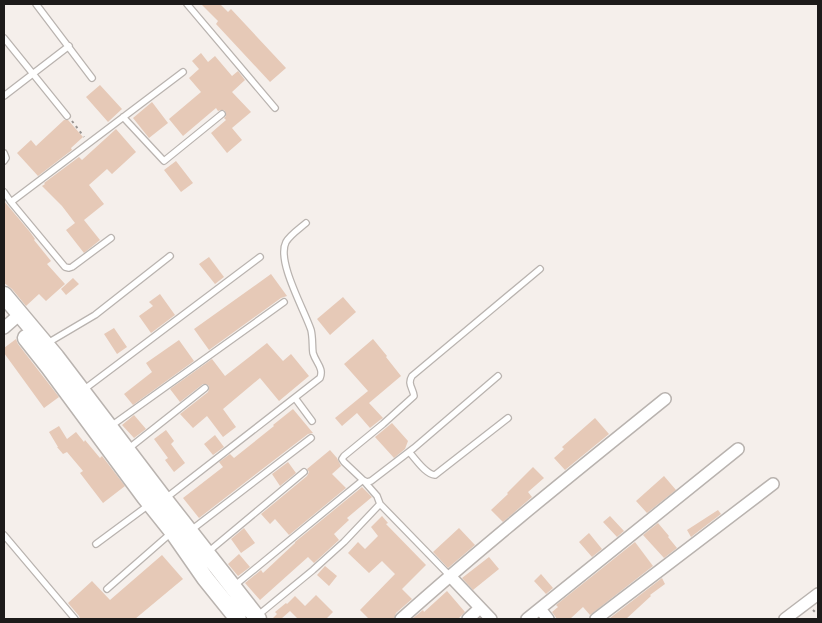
<svg xmlns="http://www.w3.org/2000/svg" width="822" height="623" viewBox="0 0 822 623" font-family="Bitter,serif">
  <style>
    .building { fill: #e6c9b7 }
    .lines { fill: none; stroke-linecap: round; stroke-linejoin: round }
    .lane-casing { stroke: #b9b3af; stroke-width: 8 }
    .street-casing { stroke: #b9b3af; stroke-width: 14 }
    .secondary-casing { stroke: #b9b3af; stroke-width: 19 }
    .path { stroke: #979390; stroke-width: 2; stroke-dasharray: 2.5 4; stroke-linecap: butt }
    .lane { stroke: #fff; stroke-width: 5.5 }
    .street { stroke: #fff; stroke-width: 11 }
    .secondary { stroke: #fff; stroke-width: 16 }
  </style>
  <rect width="100%" height="100%" fill="#f5efeb"/>
  <!-- building -->
  <path class="building" d="M201 4H220L228 12 231 9 286 68 270 82 216 24 218 21Z
    M201 53 208 62 215 56 232 76 238 71 245 80 232 92 251 112 232 128 242 140 227 153 211 133 226 120 224 118 226 116V113L224 110H221L218 111 216 108 183 136 169 119 201 92 189 78 199 69 192 61Z
    M100 85 122 109 108 122 86 97Z
    M152 102 168 123 149 138 133 118Z
    M64 120H68L83 137 71 148 72 150 38 176 17 153 31 140 36 146Z
    M116 129 136 152 112 174 107 169 89 185 104 204 84 220 100 240 84 253 66 230 75 223 62 206 42 186 45 184 44 183 79 157 82 160Z
    M176 161 193 183 181 192 164 170Z
    M4 201 30 232 35 239 34 240 51 261 47 264 65 284 46 301 39 294 26 306 12 289 4 283Z
    M209 257 224 277 215 284 199 264Z
    M271 274 287 296 281 298 209 350 194 329Z
    M73 278 79 284 66 295 61 289Z
    M160 294 175 315 151 333 139 316 153 306 149 302Z
    M343 297 356 312 330 335 317 319Z
    M114 328 127 347 117 354 104 334Z
    M16 339 18 344 59 397 44 408 4 353V348Z
    M373 339 387 356 386 357 401 376 369 403 383 418 380 420 370 428 357 413 342 426 335 418 368 391 344 364Z
    M179 340 194 361 133 405 124 394 152 372 146 363Z
    M267 343 283 361 291 354 309 376 279 401 260 378 223 409 236 427 223 437 207 416 193 428 180 414 208 392 209 389V386L206 384H203L180 402 170 389 212 359 225 376Z
    M293 409 313 433 308 434 199 518 183 498 223 467 219 462 230 454 234 458 274 426 273 425Z
    M134 415 146 429 134 438 122 425Z
    M595 418 609 434 565 470 554 458 564 449 562 447Z
    M392 423 408 441 405 449 394 458 375 437Z
    M59 426 67 439 76 432 84 442 85 440 100 458 102 456 125 486 103 503 80 473 83 471 67 452 63 454 57 447H58L49 432Z
    M166 430 174 441 171 444 185 463 174 472 165 460 168 458 154 439Z
    M215 435 224 447 213 455 204 444Z
    M330 450 337 458 341 466 332 474 346 488 289 535 275 519 270 524 261 514 307 476 309 472 307 469Z
    M288 462 296 473 280 486 272 474Z
    M533 467 544 478 528 492 532 497 503 522 491 510 508 494 507 493Z
    M664 476 676 490 647 513 636 501Z
    M362 487 372 497 347 518 349 520 334 534 339 540 314 563 308 557 260 600 245 583 261 570 263 573 295 543V542Z
    M718 510 721 514 691 537 687 530Z
    M382 516 388 523 386 524 426 565 402 589 412 599 396 613 394 619H369L360 610 395 574 382 561 369 573 348 553 358 542 365 549 378 536 371 527Z
    M610 516 624 531 617 537 603 522Z
    M658 523 669 536 668 537 677 548 664 558 643 535Z
    M244 528 255 543 241 553 231 539Z
    M459 528 475 545 448 568 433 552Z
    M589 533 602 549 592 557 579 542Z
    M635 542 653 566 590 615 583 607 570 619H557L552 612 558 607 556 605Z
    M239 554 250 567 238 576 228 564Z
    M162 555 183 579 135 619H80L79 616 68 603 92 581 110 600Z
    M489 557 499 569 473 590 462 578Z
    M325 566 337 576 329 586 317 575Z
    M541 574 553 588 546 594 534 581Z
    M662 578 665 584 650 595 651 596 626 619H611L610 618Z
    M447 591 465 612 458 619H412L423 610 424 612Z
    M316 595 333 612 326 619H298L290 611 281 619H272L277 614 275 612 286 603 287 604 295 596 305 606Z"/>
  <g class="lines">
    <!-- lane casing -->
    <g class="lane-casing">
      <path id="lane" d="M36 4 92 78
        M187 4 275 108
        M4 38 67 116
        M4 96 69 46
        M123 117 164 161 222 114
        M4 153 6 158 4 161
        M4 192 11 202 183 72
        M11 202 65 267 69 268 72 267 111 238
        M46 344 95 315 170 256
        M498 376 414 448 371 481 367 482 363 480 344 462 342 459 344 456 383 424 414 396C413 388 407 384 412 376L540 269
        M82 391 260 257
        M295 398 312 421
        M111 426 284 302
        M128 449 205 388
        M409 452C416 459 425 474 435 475L508 418
        M166 498 320 378C324 368 316 363 313 353 312 346 313 338 311 330 305 311 276 261 286 242 290 235 299 229 306 223
        M380 504 450 576
        M190 531 311 438
        M4 535 75 619
        M96 544 150 504
        M208 552 304 472
        M234 586 363 480 377 496 380 504 344 542 313 570 257 616
        M107 589 171 533"/>
    </g>
    <!-- street casing -->
    <g class="street-casing">
      <path id="street" d="M4 328 20 314
        M450 576 491 619
        M540 609 548 619
        M401 619C486 543 576 471 665 399
        M468 619 480 608
        M527 619 738 449
        M596 619 773 484
        M785 619 818 594"/>
    </g>
    <!-- secondary casing -->
    <g class="secondary-casing">
      <path id="secondary" d="M4 295 56 357 164 499 258 619
        M26 338 49 367 145 497 173 532 205 578 238 619"/>
    </g>
    <!-- path -->
    <path class="path" d="M72 121 84 137
      M813 610 818 615"/>
    <!-- lane -->
    <use href="#lane" class="lane"/>
    <!-- street -->
    <use href="#street" class="street"/>
    <!-- secondary -->
    <use href="#secondary" class="secondary"/>
  </g>
  <!-- border -->
  <rect width="822" height="623" fill="none" stroke="#1d1b1a" stroke-width="10"/>
</svg>
